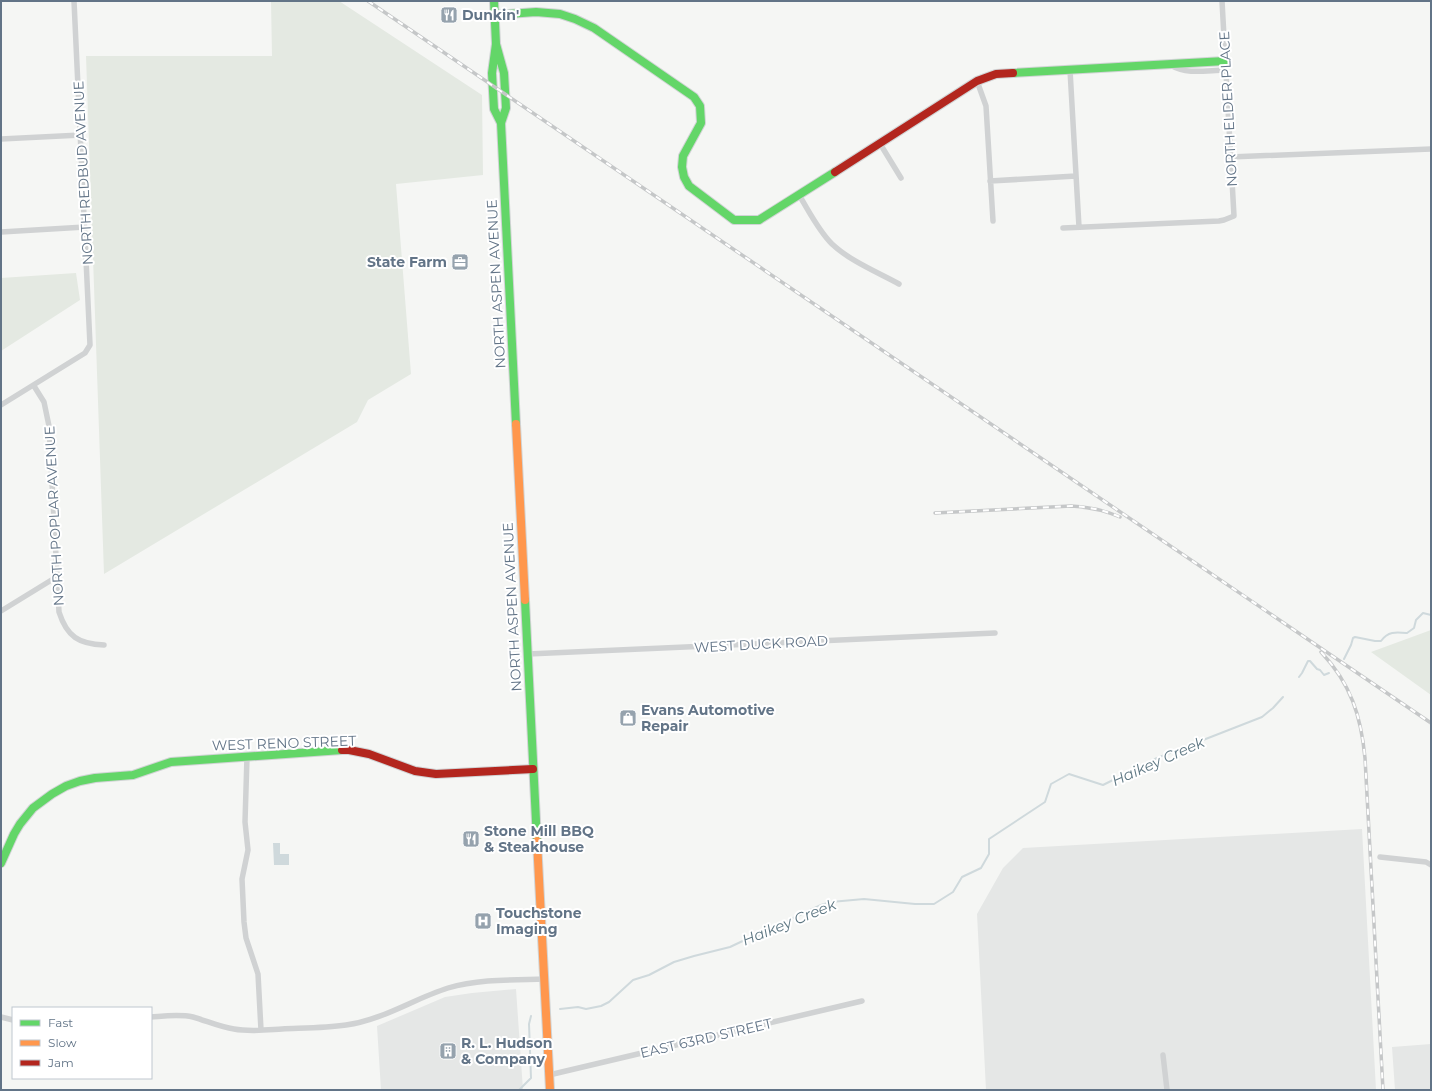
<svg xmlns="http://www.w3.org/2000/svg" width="1432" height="1091" viewBox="0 0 1432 1091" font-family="Montserrat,sans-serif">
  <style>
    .built { fill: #e5e7e6 }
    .green { fill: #e4e9e2 }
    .water { fill: #cfd9dc }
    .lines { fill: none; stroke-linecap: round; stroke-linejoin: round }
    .stream { stroke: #cfd9dc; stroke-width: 2 }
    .fast-casing { stroke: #d1d4d5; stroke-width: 10 }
    .slow-casing { stroke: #d1d4d5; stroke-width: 10 }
    .jam-casing { stroke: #d1d4d5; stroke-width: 10 }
    .street { stroke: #d0d2d3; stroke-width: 5.5 }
    .fast { stroke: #63d668; stroke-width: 8 }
    .slow { stroke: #ff974d; stroke-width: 8 }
    .jam { stroke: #b3261e; stroke-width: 8 }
    .rail-casing { stroke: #c5c7c8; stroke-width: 3.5 }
    .rail { stroke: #fff; stroke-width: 2; stroke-dasharray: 6; stroke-linecap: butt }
    .labels { text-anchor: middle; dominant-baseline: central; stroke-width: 4; stroke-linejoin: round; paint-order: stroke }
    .poi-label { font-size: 14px; font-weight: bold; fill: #627487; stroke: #fff; text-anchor: start }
    .street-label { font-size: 14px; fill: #627487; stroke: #fff }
    .water-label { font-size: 15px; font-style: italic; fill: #5e7783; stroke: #fff }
  </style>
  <rect width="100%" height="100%" fill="#f5f6f4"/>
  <!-- built -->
  <path class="built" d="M1362 829 1376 1090H986L977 914 1003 868 1023 848Z
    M516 989 523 1090H381L377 1026 445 997 472 993Z
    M1431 1044V1090H1395L1392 1047Z"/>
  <!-- green -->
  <path class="green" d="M271 1H339L482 95 483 175 396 184 411 374 368 400 357 422 104 574 86 56H272Z
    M76 273 80 300 1 351V278Z
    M1431 630V695L1371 652Z"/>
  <!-- water -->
  <path class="water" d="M273 843H280V854H289V865H274Z"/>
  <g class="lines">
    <!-- stream -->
    <path class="stream" d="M1344 659 1351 645 1353 638 1355 637 1375 641H1381C1388 631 1396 632 1407 633L1414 628 1416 620 1423 613 1431 615
      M1299 677 1302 673 1308 661H1310L1317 669 1320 670 1324 675 1329 673
      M560 1009 578 1007 586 1009 601 1006 609 1002 633 980 649 975 674 962 694 956 730 947 749 938 771 932 793 918 821 905 831 902 864 899 915 904H934L953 892 962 877 981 868 989 854V839L1045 802 1051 784 1069 774 1103 785 1157 758 1262 717 1273 708 1283 697
      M519 1090 531 1078 529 1024 531 1016"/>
    <!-- fast casing -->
    <g class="fast-casing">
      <path id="fast" d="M494 1 496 44 492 73 494 109 501 123
        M495 15 536 12 560 14 575 19 594 28 694 97 700 106 701 123 683 156 682 167 684 177 689 186 734 220H759L835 172
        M496 44 504 73 506 108 501 123 516 424
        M1013 73 1225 61
        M525 600 537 841
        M1 863 14 834 20 824 33 808 52 794 66 786 80 781 95 778 133 775 171 762 342 750"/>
    </g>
    <!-- slow casing -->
    <g class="slow-casing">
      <path id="slow" d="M516 424 525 600
        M537 841 550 1090"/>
    </g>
    <!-- jam casing -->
    <g class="jam-casing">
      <path id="jam" d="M835 172 977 81 996 74 1013 73
        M342 750H349L369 754 415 771 436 774 533 769"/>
    </g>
    <!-- street -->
    <path class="street" d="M1172 66C1187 75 1209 70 1225 70
      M1070 70 1079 227
      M977 81 986 106 993 221
      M1 139 81 135
      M879 142 901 178
      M1230 157 1431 149
      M990 181 1076 176
      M799 195C809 211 818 230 832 244 850 261 877 272 899 284
      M1063 228 1219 221 1224 220 1234 216 1222 1
      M1 232 85 227
      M34 386 44 402 49 426 59 612C67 637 79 644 104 645
      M1 405 85 353 90 345 74 1
      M1 611 58 576
      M528 654 995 633
      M247 757 245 822 248 850 242 879 244 922 246 938 258 974 261 1030
      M1380 857 1426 862 1431 865
      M1 1017 13 1020
      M151 1017C165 1016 179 1014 193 1017 207 1021 220 1027 234 1029 250 1032 266 1030 282 1029 303 1028 325 1028 346 1025 383 1020 413 999 448 988 479 979 513 980 544 979
      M1163 1055 1167 1090
      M549 1075 862 1001"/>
    <!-- fast -->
    <use href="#fast" class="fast"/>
    <!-- slow -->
    <use href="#slow" class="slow"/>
    <!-- jam -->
    <use href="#jam" class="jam"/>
    <!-- rail casing -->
    <g class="rail-casing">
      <path id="rail" d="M368 1 1431 723
        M935 513 1071 506C1089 507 1104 510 1120 517
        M1321 652C1351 684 1361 716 1365 758L1383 1090"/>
    </g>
    <!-- rail -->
    <use href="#rail" class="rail"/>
  </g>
  <!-- icons -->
  <defs>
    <g id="restaurant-square" transform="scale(0.9)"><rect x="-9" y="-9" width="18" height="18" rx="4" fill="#95a2ad" stroke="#fff"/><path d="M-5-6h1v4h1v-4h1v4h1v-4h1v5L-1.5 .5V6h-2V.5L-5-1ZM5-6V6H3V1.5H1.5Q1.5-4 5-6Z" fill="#fff"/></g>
    <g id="office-square" transform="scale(0.9)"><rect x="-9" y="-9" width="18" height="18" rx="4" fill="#95a2ad" stroke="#fff"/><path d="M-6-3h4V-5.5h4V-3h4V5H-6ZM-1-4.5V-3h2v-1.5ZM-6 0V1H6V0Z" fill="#fff"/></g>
    <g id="shop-square" transform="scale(0.9)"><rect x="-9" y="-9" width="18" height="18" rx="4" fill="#95a2ad" stroke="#fff"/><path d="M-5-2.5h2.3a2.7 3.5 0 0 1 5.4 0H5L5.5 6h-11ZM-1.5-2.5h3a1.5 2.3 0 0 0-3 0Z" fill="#fff"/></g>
    <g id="hospital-square" transform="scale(0.9)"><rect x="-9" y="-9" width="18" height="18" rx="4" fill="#95a2ad" stroke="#fff"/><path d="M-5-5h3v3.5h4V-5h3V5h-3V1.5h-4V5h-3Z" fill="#fff"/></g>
    <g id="building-square" transform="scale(0.9)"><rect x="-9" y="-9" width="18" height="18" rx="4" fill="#95a2ad" stroke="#fff"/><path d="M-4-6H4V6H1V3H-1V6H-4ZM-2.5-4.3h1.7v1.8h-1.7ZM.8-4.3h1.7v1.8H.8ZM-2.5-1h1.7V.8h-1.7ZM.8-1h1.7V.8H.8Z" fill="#fff"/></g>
  </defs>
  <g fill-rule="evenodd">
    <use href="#restaurant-square" x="449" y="15"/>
    <use href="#office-square" x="460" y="262"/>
    <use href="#shop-square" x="628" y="718"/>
    <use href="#restaurant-square" x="471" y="839"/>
    <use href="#hospital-square" x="483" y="921"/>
    <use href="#building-square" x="448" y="1051"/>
  </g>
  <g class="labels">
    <!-- poi labels -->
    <g class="poi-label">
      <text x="462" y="15">Dunkin'</text>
      <text x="447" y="262" text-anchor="end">State Farm</text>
      <text x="641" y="710">Evans Automotive<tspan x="641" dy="16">Repair</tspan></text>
      <text x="484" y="831">Stone Mill BBQ<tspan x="484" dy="16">&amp; Steakhouse</tspan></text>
      <text x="496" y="913">Touchstone<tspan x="496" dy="16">Imaging</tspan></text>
      <text x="461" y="1043">R. L. Hudson<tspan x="461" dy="16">&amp; Company</tspan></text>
    </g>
    <!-- street labels -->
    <g class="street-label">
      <text transform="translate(1228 109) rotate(-93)">NORTH ELDER PLACE</text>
      <text transform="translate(83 173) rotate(-93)">NORTH REDBUD AVENUE</text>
      <text transform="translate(496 284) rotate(-93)">NORTH ASPEN AVENUE</text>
      <text transform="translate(54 516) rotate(-93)">NORTH POPLAR AVENUE</text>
      <text transform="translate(512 607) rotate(-93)">NORTH ASPEN AVENUE</text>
      <text transform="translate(761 644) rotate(-3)">WEST DUCK ROAD</text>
      <text transform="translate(284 743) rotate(-2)">WEST RENO STREET</text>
      <text transform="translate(706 1038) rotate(-13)">EAST 63RD STREET</text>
    </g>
    <!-- water labels -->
    <g class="water-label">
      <text transform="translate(1158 761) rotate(-24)">Haikey Creek</text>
      <text transform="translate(789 922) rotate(-22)">Haikey Creek</text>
    </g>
  </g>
  <!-- border -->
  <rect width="1432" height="1091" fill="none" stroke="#627487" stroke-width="4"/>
  <!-- legend -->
  <rect x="12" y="1007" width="140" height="72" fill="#ffffff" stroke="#c0c7cf"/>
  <rect x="20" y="1020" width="20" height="6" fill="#63d668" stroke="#c0c7cf"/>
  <text x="48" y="1027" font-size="12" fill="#627487">Fast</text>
  <rect x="20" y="1040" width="20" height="6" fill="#ff974d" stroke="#c0c7cf"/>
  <text x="48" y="1047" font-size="12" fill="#627487">Slow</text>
  <rect x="20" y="1060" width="20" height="6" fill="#b3261e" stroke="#c0c7cf"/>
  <text x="48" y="1067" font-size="12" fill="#627487">Jam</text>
</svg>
